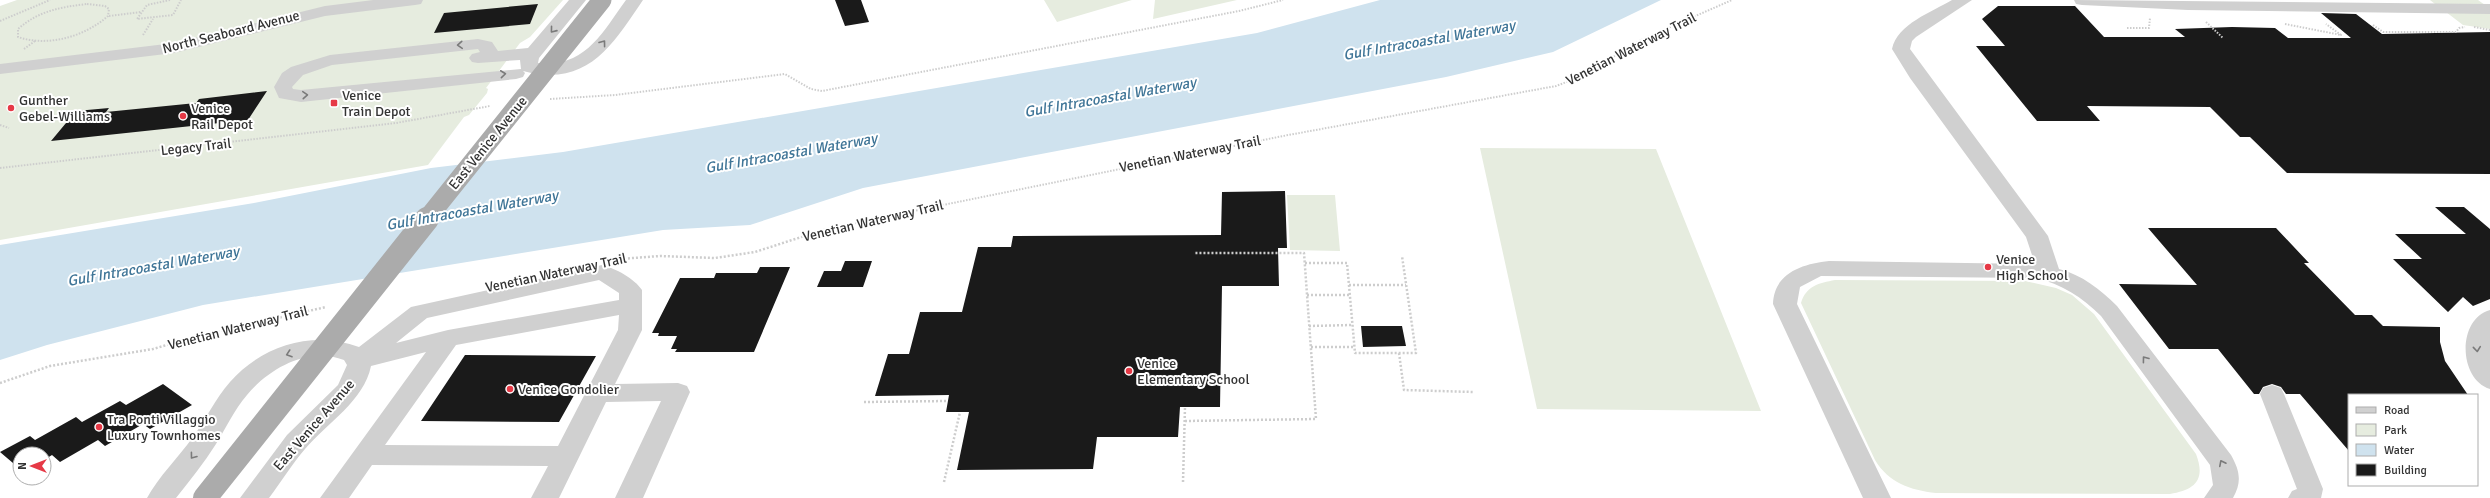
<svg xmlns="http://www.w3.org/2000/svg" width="2490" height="498" viewBox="0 0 2490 498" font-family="Signika,sans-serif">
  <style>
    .green { fill: #e6ecdf }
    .water { fill: #cfe2ee }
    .building { fill: #1a1a1a }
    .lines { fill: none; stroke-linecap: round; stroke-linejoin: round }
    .path-far1 { stroke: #cdcdcd; stroke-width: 2; stroke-dasharray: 1.5 1.5; stroke-linecap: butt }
    .path { stroke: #cdcdcd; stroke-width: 2.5; stroke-dasharray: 2 2; stroke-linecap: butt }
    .minor { fill: #d0d0d0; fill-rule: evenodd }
    .major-bridge-far1 { stroke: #ababab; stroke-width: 19 }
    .major-bridge { stroke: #ababab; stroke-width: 24 }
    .oneway { stroke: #7a7a7a }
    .poi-dot { fill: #e63946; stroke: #fff; stroke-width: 1.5 }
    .labels { text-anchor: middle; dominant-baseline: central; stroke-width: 4; stroke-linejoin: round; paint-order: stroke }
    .street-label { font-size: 14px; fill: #333; stroke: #fff }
    .poi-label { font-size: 14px; fill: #333; stroke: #fff; text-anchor: start }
    .water-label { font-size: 15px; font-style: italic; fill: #3f7597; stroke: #fff }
  </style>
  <rect width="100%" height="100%" fill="#fff"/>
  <!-- green -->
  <path class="green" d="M17 0H563L530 37 520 43 486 88 488 89 487 93 469 115 464 117 428 165 0 240V6Z
    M1044 0H1132L1057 22Z
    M1155 0H1237L1153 19Z
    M2430 0H2478L2485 5 2435 4Z
    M2446 12 2490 13V29L2463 25Z
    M1480 148 1656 149 1761 411 1537 409Z
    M1287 195H1335L1340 251 1290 250Z
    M1835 280 2025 281 2056 288 2072 295 2094 314 2196 454C2206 480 2195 490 2170 494L1936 493C1910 490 1889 483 1875 460L1801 303C1806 286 1819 283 1835 280Z"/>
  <!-- water -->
  <path class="water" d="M1380 0H1661L1553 52 1446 77 863 188 750 225 663 230 203 305 47 345 0 360V245L254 203 431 168 563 152 1257 33Z"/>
  <!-- building -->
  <path class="building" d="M835 0H861L869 22 845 26Z
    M538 4 530 24 434 33 444 13Z
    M1998 6H2075L2104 37H2185L2175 29 2232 27 2275 28 2288 38H2351L2321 13 2356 14 2382 34 2490 32V174L2287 173 2250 137H2240L2210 107 2087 106 2100 121H2037L1976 46H2005L1982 19Z
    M267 91 248 120 51 141 76 111 109 108 106 112 196 103 199 99Z
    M1285 191 1287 248H1278L1279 286H1222L1220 407H1180L1178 437H1097L1093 469 957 470 969 412H946L949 395 875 396 888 354H909L920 312H962L978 247H1011L1013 236 1221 235 1222 192Z
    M2435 207H2464L2490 229V299L2473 306 2463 297 2448 312 2393 259H2422L2395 234H2466Z
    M2148 228H2276L2309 263H2304L2355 315H2372L2383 326 2440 327V342L2445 361 2468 395H2349V451L2300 394H2286L2281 387 2272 384 2263 387 2259 394H2254L2218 349H2169L2119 284 2197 285Z
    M845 261H872L863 287H817L824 271H841Z
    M760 267H790L754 352H675L677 349H671L677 336H658L659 333H652L680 278H714L716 273H757Z
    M1361 326H1402L1406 346 1363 347Z
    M465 355 596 356 559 422 421 421Z
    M163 384 192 405 150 429 143 424 105 446 98 440 60 462 52 455 44 460V454H20V469L0 452 30 436 35 440 76 417 82 422 120 401 126 405Z"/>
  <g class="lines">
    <!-- path-far1 -->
    <path class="path-far1" d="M170 0 147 5 137 19 173 15 181 0
      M87 4 105 6 109 9 108 16C84 37 48 47 18 37V29C38 11 61 7 87 4Z
      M109 16 141 12
      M0 21 50 0
      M2206 22 2223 38
      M2285 24 2341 35 2326 24
      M2373 25 2383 32H2456L2459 28 2465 27
      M2474 27 2490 30
      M2127 28H2149L2150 18
      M143 35 153 19
      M24 49 35 41
      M550 99 615 95 785 74 811 89 822 91 1239 11 1283 0
      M0 125 9 128
      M0 168 396 123 490 106
      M869 220 1283 136 1556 86 1580 77 1643 39 1732 0"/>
    <!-- path -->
    <path class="path" d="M620 259 660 256 715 258 755 252 823 230 873 219
      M1305 263H1347L1355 353H1416L1402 256
      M1349 285H1406
      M1307 295H1350
      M1309 326 1352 325
      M1311 347H1354
      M1399 353 1404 390 1473 392
      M0 383 50 366 153 349 194 337 326 307
      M864 402 948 401
      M1185 421 1316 419 1304 253H1194
      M944 482 960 412
      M1183 482 1185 407"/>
    <!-- minor -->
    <path class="minor" d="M373 0H423L421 4 415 5 325 16 174 53 0 74V64L174 43 325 6Z
      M569 0H586L539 58 538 63C585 68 602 33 626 0H643C612 46 587 88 523 71L525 73 523 77 516 79 301 102 279 98 274 87 282 73 291 67 330 55 478 39 492 42 498 51 528 48ZM478 49 480 52 472 54 469 58 472 62 478 63 520 60 521 69 301 90 293 89 292 87 303 75 332 65Z
      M1952 0H1972L1916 37 1912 41 1910 49 2048 236 2059 269C2082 275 2100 289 2117 306L2231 455C2240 471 2242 482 2233 498H2204L2213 485 2210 465 2101 316C2082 297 2062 284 2035 278L1821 276 1800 287 1797 304 1891 498H1863L1773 304C1774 273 1802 264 1829 261L2035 264 2026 237 1910 78 1892 49C1897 24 1932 12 1952 0Z
      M2074 0 2490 4V14L2188 10 2082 5 2076 4Z
      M602 265C615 268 635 279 642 290V330L615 384 678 383 687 386 690 392 643 498H615L661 401 606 402 559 498H531L548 466 372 465 349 498H320L426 352 371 366C364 401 327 423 305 449 292 464 281 482 269 498H240L287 435 338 385 347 365 344 360C309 346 269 368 247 395 234 410 226 428 216 444 204 463 190 480 176 498H147C159 476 178 458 193 437 206 419 215 399 230 382 262 345 314 330 359 347L411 307ZM599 280 619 293V300L448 330 396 343 427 318ZM619 315 618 330 558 446 385 445 456 345Z
      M2490 310V389C2458 379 2457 319 2490 310Z
      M2272 385 2281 388 2284 394 2323 489 2321 498H2288L2292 491 2297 489 2260 394 2263 388Z"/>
    <!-- major-bridge-far1 -->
    <path class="major-bridge-far1" d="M426 220 602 0"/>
    <!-- major-bridge -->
    <path class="major-bridge" d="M205 498 427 219"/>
  </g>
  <!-- one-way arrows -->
  <defs><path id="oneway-chevron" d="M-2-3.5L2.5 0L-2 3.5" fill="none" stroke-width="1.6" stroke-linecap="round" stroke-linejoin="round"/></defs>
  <g class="oneway">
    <use href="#oneway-chevron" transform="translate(553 30) rotate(129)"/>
    <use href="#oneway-chevron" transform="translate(603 43) rotate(-53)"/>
    <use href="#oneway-chevron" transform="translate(460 45) rotate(176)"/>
    <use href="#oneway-chevron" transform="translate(503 74) rotate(-6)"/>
    <use href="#oneway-chevron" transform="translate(305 95) rotate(-4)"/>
    <use href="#oneway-chevron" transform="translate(2477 349) rotate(84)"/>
    <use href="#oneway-chevron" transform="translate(289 354) rotate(161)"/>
    <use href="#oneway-chevron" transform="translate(2145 359) rotate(-127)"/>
    <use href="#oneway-chevron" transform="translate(193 456) rotate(127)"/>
    <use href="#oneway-chevron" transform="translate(2222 463) rotate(-117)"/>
  </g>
  <!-- markers -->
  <g class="poi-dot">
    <rect x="330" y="99" width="8" height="8" rx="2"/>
    <circle cx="11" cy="108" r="4"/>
    <circle cx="183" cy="116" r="4"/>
    <circle cx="1988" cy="267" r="4"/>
    <circle cx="1129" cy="371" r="4"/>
    <circle cx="510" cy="389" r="4"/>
    <circle cx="99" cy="427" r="4"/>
  </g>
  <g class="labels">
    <!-- street labels -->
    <g class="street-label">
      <text transform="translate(231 32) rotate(-14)">North Seaboard Avenue</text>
      <text transform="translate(1631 49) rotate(-27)">Venetian Waterway Trail</text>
      <text transform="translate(488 143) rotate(-51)">East Venice Avenue</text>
      <text transform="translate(196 147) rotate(-6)">Legacy Trail</text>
      <text transform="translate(1190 154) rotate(-11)">Venetian Waterway Trail</text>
      <text transform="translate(873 221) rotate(-13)">Venetian Waterway Trail</text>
      <text transform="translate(556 273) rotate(-12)">Venetian Waterway Trail</text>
      <text transform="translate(238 328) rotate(-14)">Venetian Waterway Trail</text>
      <text transform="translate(314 425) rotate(-49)">East Venice Avenue</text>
    </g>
    <!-- poi labels -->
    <g class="poi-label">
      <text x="342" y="95">Venice<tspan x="342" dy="16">Train Depot</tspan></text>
      <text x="19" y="100">Gunther<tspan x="19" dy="16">Gebel-Williams</tspan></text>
      <text x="191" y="108">Venice<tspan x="191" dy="16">Rail Depot</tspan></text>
      <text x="1996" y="259">Venice<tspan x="1996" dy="16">High School</tspan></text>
      <text x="1137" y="363">Venice<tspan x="1137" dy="16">Elementary School</tspan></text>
      <text x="518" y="389">Venice Gondolier</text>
      <text x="107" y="419">Tra Ponti Villaggio<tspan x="107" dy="16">Luxury Townhomes</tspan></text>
    </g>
    <!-- water labels -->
    <g class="water-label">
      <text transform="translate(1429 40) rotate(-10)">Gulf Intracoastal Waterway</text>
      <text transform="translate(1110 97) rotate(-10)">Gulf Intracoastal Waterway</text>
      <text transform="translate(791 153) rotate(-10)">Gulf Intracoastal Waterway</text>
      <text transform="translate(472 210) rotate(-10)">Gulf Intracoastal Waterway</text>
      <text transform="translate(153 266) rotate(-10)">Gulf Intracoastal Waterway</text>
    </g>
  </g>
  <!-- legend -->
  <rect x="2348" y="394" width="130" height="92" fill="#ffffff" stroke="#adadad"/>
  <rect x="2356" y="407" width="20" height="6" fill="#d0d0d0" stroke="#adadad"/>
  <text x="2384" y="414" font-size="12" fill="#333333">Road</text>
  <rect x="2356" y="424" width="20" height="12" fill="#e6ecdf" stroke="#adadad"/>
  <text x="2384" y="434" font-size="12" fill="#333333">Park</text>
  <rect x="2356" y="444" width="20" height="12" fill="#cfe2ee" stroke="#adadad"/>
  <text x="2384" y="454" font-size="12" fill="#333333">Water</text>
  <rect x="2356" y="464" width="20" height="12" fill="#1a1a1a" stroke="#adadad"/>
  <text x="2384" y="474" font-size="12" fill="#333333">Building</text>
  <!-- north arrow -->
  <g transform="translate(32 466) rotate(270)"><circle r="19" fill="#ffffff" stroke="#adadad"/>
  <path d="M0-3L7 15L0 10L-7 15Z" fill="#e63946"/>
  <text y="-6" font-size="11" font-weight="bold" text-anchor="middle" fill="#333333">N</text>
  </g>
</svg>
